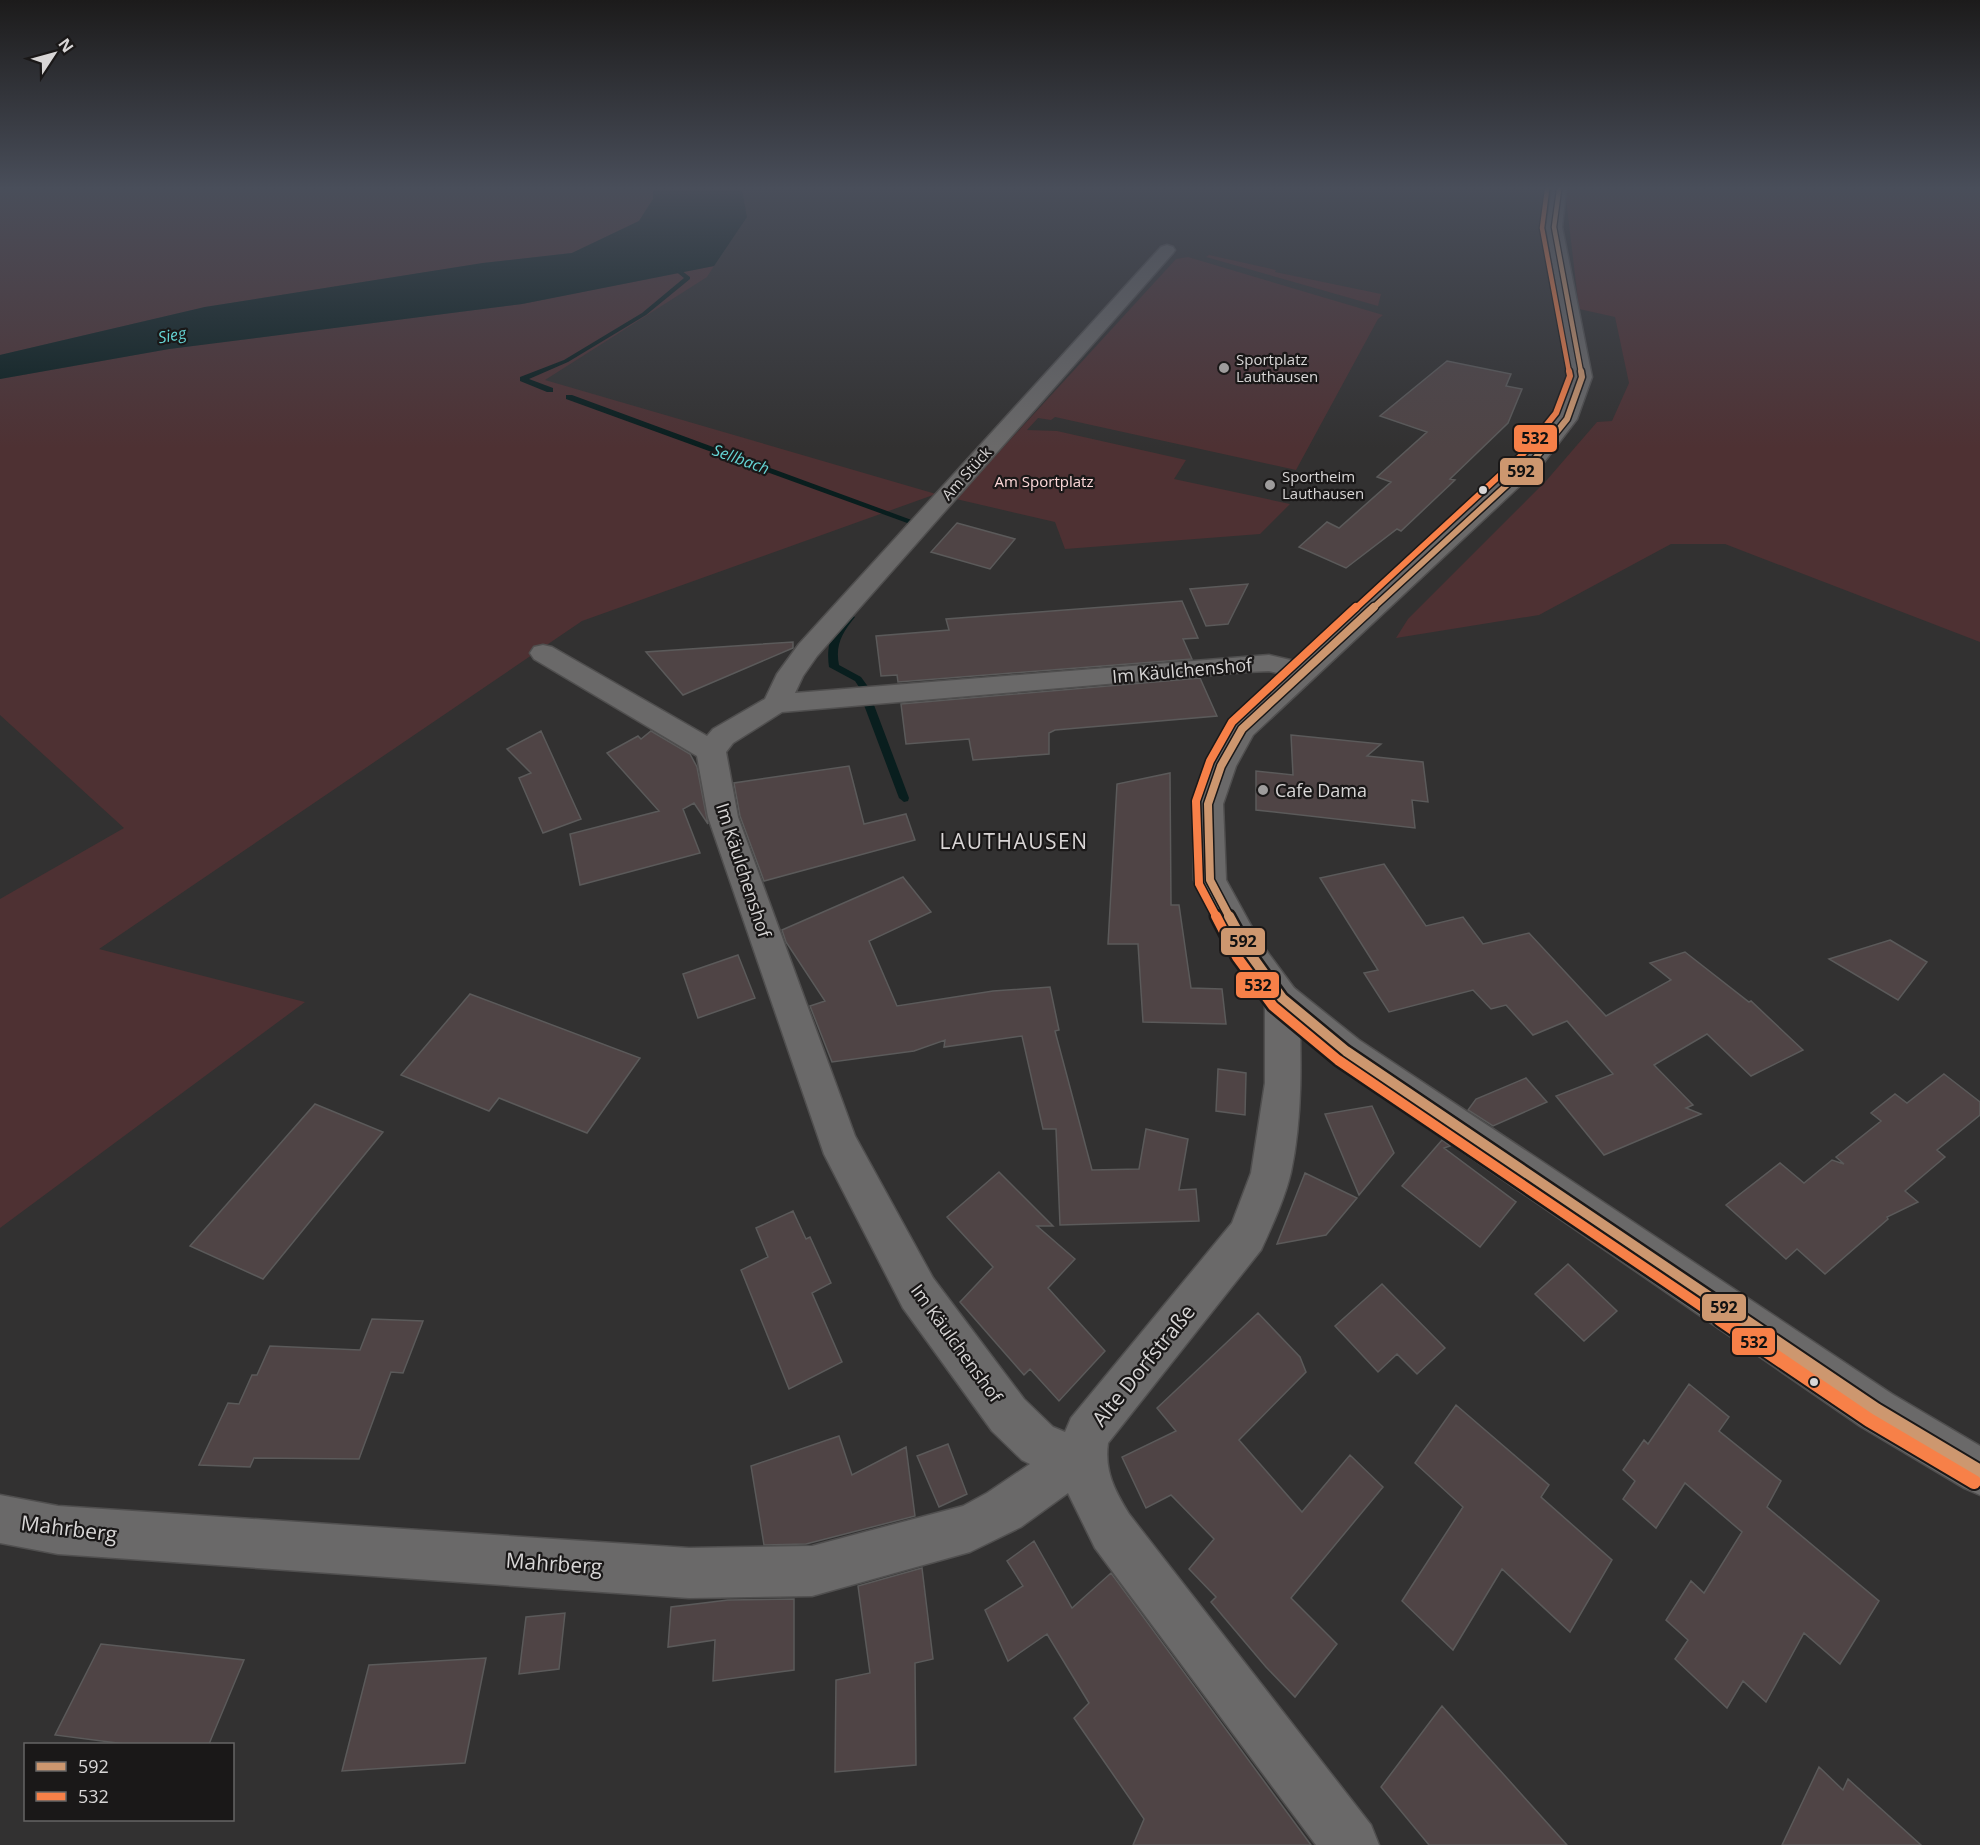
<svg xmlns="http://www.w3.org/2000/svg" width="1980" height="1845" viewBox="0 0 1980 1845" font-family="'Open Sans',sans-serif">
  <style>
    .green { fill: #4e3133 }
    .water { fill: #091e1e }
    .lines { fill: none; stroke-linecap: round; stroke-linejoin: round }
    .stream { fill: #091e1e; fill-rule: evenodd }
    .building { fill: #4f4445; stroke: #5b5a5a; stroke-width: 1.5 }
    .minor-casing { stroke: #504f4f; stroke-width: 3 }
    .tertiary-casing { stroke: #504f4f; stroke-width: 3 }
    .minor { fill: #6a6969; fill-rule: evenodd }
    .tertiary { fill: #6a6969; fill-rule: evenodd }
    .bus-1-far4-casing { stroke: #1a1818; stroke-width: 7 }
    .bus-1-far3-casing { stroke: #1a1818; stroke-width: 9 }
    .bus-1-far2-casing { stroke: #1a1818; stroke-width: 11 }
    .bus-1-far1-casing { stroke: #1a1818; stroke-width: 15 }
    .bus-1-casing { stroke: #1a1818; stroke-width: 18 }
    .bus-2-far4-casing { stroke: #1a1818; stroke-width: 7 }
    .bus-2-far3-casing { stroke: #1a1818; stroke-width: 9 }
    .bus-2-far2-casing { stroke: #1a1818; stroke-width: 11 }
    .bus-2-far1-casing { stroke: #1a1818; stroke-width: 15 }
    .bus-2-casing { stroke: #1a1818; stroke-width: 18 }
    .bus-1-far4 { stroke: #cd976f; stroke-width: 4.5 }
    .bus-1-far3 { stroke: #cd976f; stroke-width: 6 }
    .bus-1-far2 { stroke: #cd976f; stroke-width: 8 }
    .bus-1-far1 { stroke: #cd976f; stroke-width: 10 }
    .bus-1 { stroke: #cd976f; stroke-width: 14 }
    .bus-2-far4 { stroke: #f78048; stroke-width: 4.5 }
    .bus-2-far3 { stroke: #f78048; stroke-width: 6 }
    .bus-2-far2 { stroke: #f78048; stroke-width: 8 }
    .bus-2-far1 { stroke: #f78048; stroke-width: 10 }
    .bus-2 { stroke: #f78048; stroke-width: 14 }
    .poi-dot { fill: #9e9c9c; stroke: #1a1818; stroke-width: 2 }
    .bus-dot { fill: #d8d6d6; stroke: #1a1818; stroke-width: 2 }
    .labels { text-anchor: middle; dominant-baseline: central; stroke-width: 4.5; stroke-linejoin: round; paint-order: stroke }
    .far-poi-label { font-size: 15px; fill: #d8d6d6; stroke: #1a1818; text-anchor: start }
    .far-street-label { font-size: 15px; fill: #d8d6d6; stroke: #1a1818 }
    .far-park-label { font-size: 15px; fill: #fdd8d9; stroke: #1a1818 }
    .far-water-label { font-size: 16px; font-style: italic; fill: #65d5d5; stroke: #1a1818 }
    .street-label { font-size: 18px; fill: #d8d6d6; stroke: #1a1818 }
    .poi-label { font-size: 18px; fill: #d8d6d6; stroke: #1a1818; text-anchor: start }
    .quarter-label { font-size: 21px; letter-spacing: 1.5px; fill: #dad6d6; stroke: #1a1818 }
    .near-street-label { font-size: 21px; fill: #d8d6d6; stroke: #1a1818 }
    .line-badge { stroke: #1a1818; stroke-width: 2 }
    .pale-badge-label { font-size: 16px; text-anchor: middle; font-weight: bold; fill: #111 }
  </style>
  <rect width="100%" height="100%" fill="#323131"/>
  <!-- green -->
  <path class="green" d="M0 190H653V199L639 221 572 253 483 263 205 307 0 355Z
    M1565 190H1980V642L1725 544H1671L1539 615 1396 638 1408 619 1546 481 1597 422 1612 421 1629 383 1615 317 1579 309Z
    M1209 255 1276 270 1275 272 1381 294 1378 306 1206 257Z
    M1188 257 1383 315 1378 319 1296 470 1055 417 1051 420 1038 418 1027 430 1057 431 1186 460 1174 479 1290 504 1260 534 1065 549 1055 522 956 499 1176 259Z
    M714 266 707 277 545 380 936 494 582 621 99 949 305 1002 0 1228V899L124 828 0 715V379L169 349 522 304Z"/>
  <!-- water -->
  <path class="water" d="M653 190H742L747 217 714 266 522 304 169 349 0 379V355L205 307 483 263 572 253 639 221 653 199Z"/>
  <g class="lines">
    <!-- stream -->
    <path class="stream" d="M665 261H669L690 277V279L646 315 568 362 529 379 553 388V392H547L520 381V377L564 360 642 313 684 278 665 263Z
      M566 395H572L917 522 910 524 566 399Z
      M850 614 855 617C842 633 835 645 839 665L861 677 869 688 864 691 861 690 855 681 829 667C826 648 831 623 850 614Z
      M869 702 874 705 909 798 908 801 904 802 899 798 864 705Z"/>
  </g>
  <!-- building -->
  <path class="building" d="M1447 361 1511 374 1506 386 1522 389 1508 423 1450 479 1455 480 1401 531 1397 529 1346 568 1299 547 1327 522 1339 528 1391 482 1377 477 1427 432 1380 416Z
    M957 523 1015 539 990 569 931 552Z
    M1248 584 1228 624 1206 626 1190 589Z
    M1182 601 1198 638 1183 639 1192 659 898 682 897 675 881 676 876 636 949 630 946 619Z
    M793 642V648L683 695 646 652Z
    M1200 678 1217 716 1055 730 1049 733V754L973 760 969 739 906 744 901 704Z
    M541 731 581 819 543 833 519 778 531 773 507 749Z
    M651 731 690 754 697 767 708 824 694 803 683 809 700 853 580 885 570 834 659 811 607 753 638 736 641 739Z
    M1291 735 1381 744 1367 756 1423 762 1428 802 1412 800 1415 828 1256 810V771L1293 775Z
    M849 766 864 824 906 814 915 840 764 881 740 816 734 783Z
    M1170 773 1171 905H1179L1191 988 1222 989 1226 1024 1143 1022 1138 944H1108L1117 784Z
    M1384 864 1426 926 1463 917 1483 944 1529 933 1606 1016 1671 980 1650 963 1685 952 1749 1002 1751 1001 1803 1050 1751 1076 1707 1034 1654 1065 1693 1105 1686 1108 1701 1114 1604 1155 1556 1096 1613 1074 1567 1021 1533 1035 1506 1005 1491 1009 1473 990 1389 1012 1364 973 1378 970 1320 878Z
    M903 877 931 912 869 941 897 1006 993 991 1050 987 1059 1030 1055 1031 1092 1170 1139 1169 1146 1129 1188 1139 1179 1190 1196 1189 1199 1221 1060 1225 1056 1129H1043L1022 1036 944 1047 945 1040 914 1051 832 1062 810 1006 825 1001 786 942 782 930Z
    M1890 940 1927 962 1898 1000 1829 959Z
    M738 955 755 998 698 1018 683 974Z
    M470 994 640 1058 587 1133 499 1098 489 1111 401 1075Z
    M1218 1069 1246 1073 1245 1115 1216 1111Z
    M1944 1074 1980 1102V1115L1937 1150 1945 1157 1905 1191 1918 1202 1887 1217 1888 1219 1825 1274 1797 1249 1786 1259 1726 1205 1780 1163 1804 1183 1832 1160 1844 1164 1836 1157 1881 1121 1871 1113 1895 1094 1907 1103Z
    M1526 1078 1547 1102 1493 1126 1468 1110 1476 1099Z
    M315 1104 383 1132 263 1279 190 1246Z
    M1372 1106 1394 1153 1359 1195 1325 1114Z
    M1442 1140 1450 1146 1444 1148 1516 1202 1480 1247 1402 1186Z
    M999 1172 1053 1226H1037L1075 1259 1048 1288 1105 1351 1059 1401 1030 1369 1024 1375 960 1302 993 1267 947 1217Z
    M1305 1173 1357 1198 1326 1235 1277 1244Z
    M793 1211 806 1239 810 1237 831 1283 812 1293 842 1362 789 1389 741 1270 768 1257 756 1228Z
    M1568 1264 1617 1311 1584 1341 1535 1294Z
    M1382 1284 1445 1348 1417 1374 1397 1354 1378 1372 1335 1326Z
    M1258 1313 1300 1357 1306 1372 1239 1440 1302 1512 1350 1455 1383 1487 1291 1598 1337 1644 1295 1697 1266 1667 1211 1602 1216 1597 1189 1569 1214 1539 1171 1495 1146 1508 1122 1457 1176 1431 1157 1408Z
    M372 1319 423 1321 403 1373 391 1372 359 1459 254 1458 250 1467 199 1465 228 1403 239 1404 252 1375H257L270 1346 360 1350Z
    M1689 1384 1729 1417 1719 1431 1781 1481 1767 1507 1879 1601 1840 1664 1804 1633 1766 1702 1743 1681 1727 1708 1675 1659 1688 1640 1666 1620 1691 1581 1704 1593 1742 1532 1685 1483 1656 1528 1623 1499 1635 1481 1623 1470 1644 1440 1648 1444Z
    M1456 1405 1549 1485 1541 1497 1612 1560 1570 1632 1502 1569 1453 1650 1402 1601 1463 1507 1415 1463Z
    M839 1436 852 1475 906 1447 915 1516 806 1544 764 1545 751 1466Z
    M948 1444 967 1494 939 1507 917 1456Z
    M1034 1541 1072 1608 1111 1573 1311 1845H1133L1144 1819 1074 1718 1089 1703 1047 1634 1008 1661 985 1610 1023 1586 1007 1561Z
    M922 1568 933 1659 915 1663 916 1765 835 1772 836 1680 870 1673 858 1586Z
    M794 1599V1670L713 1681 715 1640 668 1647 671 1607 728 1600Z
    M565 1613 559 1669 519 1674 526 1617Z
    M101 1644 244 1660 209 1744H125L55 1735Z
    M486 1658 465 1763 342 1771 369 1665Z
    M1442 1706 1506 1777 1567 1845H1429L1381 1787Z
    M1819 1767 1843 1790 1848 1779 1921 1845H1782Z"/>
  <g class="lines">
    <!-- minor casing -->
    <g class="minor-casing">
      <path id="minor" d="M1167 245 1173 247 1175 250 1173 253 817 656 803 676 795 693 1269 655 1312 665 1316 671 1312 677 1303 679 1269 671 1246 672 782 712 733 743 726 752 738 817 855 1136 933 1278 1024 1399 1053 1427 1065 1432 1071 1418 1232 1223 1251 1173 1265 1083V998L1270 988 1282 984 1294 988 1299 998C1301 1056 1303 1115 1291 1172 1285 1198 1272 1226 1261 1250L1108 1443C1104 1471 1115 1491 1129 1514L1371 1825 1379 1845H1316L1095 1548 1068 1493 1021 1527 970 1552 812 1596 689 1598 58 1554 0 1543V1495L58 1506 689 1548 812 1546 963 1506 987 1493 1030 1464 1022 1460 992 1431 903 1308 824 1154 708 817 697 756 534 659 530 653 534 647 543 645 552 647 707 736 713 729 765 699 777 674 799 644 1161 247Z"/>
    </g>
    <!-- tertiary casing -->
    <g class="tertiary-casing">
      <path id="tertiary" d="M1552 190H1566L1562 227 1592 377 1577 419 1541 466 1253 735 1236 766 1223 804 1226 880 1260 942 1294 988 1359 1040 1892 1394 1980 1446V1495L1964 1488 1860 1426 1333 1062 1270 1008 1236 960 1194 880 1193 804 1206 766 1232 722 1525 456 1557 418 1572 377 1546 227Z"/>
    </g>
    <!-- minor -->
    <use href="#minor" class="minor"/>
    <!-- tertiary -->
    <use href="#tertiary" class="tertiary"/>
    <!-- bus-1-far4 casing -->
    <g class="bus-1-far4-casing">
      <path id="bus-1-far4" d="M1559 190 1554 227 1581 372"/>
    </g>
    <!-- bus-1-far3 casing -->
    <g class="bus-1-far3-casing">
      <path id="bus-1-far3" d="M1372 609 1533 461 1567 419 1582 377 1581 371"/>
    </g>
    <!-- bus-1-far2 casing -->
    <g class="bus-1-far2-casing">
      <path id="bus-1-far2" d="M1230 918 1210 880 1208 804 1221 766 1242 729 1374 607"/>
    </g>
    <!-- bus-1-far1 casing -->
    <g class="bus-1-far1-casing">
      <path id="bus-1-far1" d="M1229 916 1248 951 1282 998 1346 1051 1744 1320"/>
    </g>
    <!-- bus-1 casing -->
    <g class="bus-1-casing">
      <path id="bus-1" d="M1741 1319 1876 1410 1980 1472"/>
    </g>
    <!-- bus-2-far4 casing -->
    <g class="bus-2-far4-casing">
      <path id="bus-2-far4" d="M1547 190 1542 228 1569 372"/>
    </g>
    <!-- bus-2-far3 casing -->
    <g class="bus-2-far3-casing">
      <path id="bus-2-far3" d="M1355 609 1524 453 1556 413 1570 376 1569 371"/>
    </g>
    <!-- bus-2-far2 casing -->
    <g class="bus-2-far2-casing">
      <path id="bus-2-far2" d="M1217 918 1199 884 1196 801 1210 761 1232 722 1356 607"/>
    </g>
    <!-- bus-2-far1 casing -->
    <g class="bus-2-far1-casing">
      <path id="bus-2-far1" d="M1216 916 1237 957 1273 1006 1338 1060 1722 1320"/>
    </g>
    <!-- bus-2 casing -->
    <g class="bus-2-casing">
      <path id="bus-2" d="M1720 1319 1869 1420 1974 1482"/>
    </g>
    <!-- bus-1-far4 -->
    <use href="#bus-1-far4" class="bus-1-far4"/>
    <!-- bus-1-far3 -->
    <use href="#bus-1-far3" class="bus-1-far3"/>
    <!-- bus-1-far2 -->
    <use href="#bus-1-far2" class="bus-1-far2"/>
    <!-- bus-1-far1 -->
    <use href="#bus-1-far1" class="bus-1-far1"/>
    <!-- bus-1 -->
    <use href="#bus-1" class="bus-1"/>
    <!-- bus-2-far4 -->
    <use href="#bus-2-far4" class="bus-2-far4"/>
    <!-- bus-2-far3 -->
    <use href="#bus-2-far3" class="bus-2-far3"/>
    <!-- bus-2-far2 -->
    <use href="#bus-2-far2" class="bus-2-far2"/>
    <!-- bus-2-far1 -->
    <use href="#bus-2-far1" class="bus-2-far1"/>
    <!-- bus-2 -->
    <use href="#bus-2" class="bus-2"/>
  </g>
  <!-- sky -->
  <linearGradient id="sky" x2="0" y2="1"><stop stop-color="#1c1b1b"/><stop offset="0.42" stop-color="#494e5a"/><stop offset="1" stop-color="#494e5a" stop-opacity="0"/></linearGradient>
  <rect width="1980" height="448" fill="url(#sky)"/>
  <!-- markers -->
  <g class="poi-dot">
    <circle cx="1224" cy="368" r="6"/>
    <circle cx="1270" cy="485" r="6"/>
    <circle cx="1263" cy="790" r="6"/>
  </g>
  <g class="bus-dot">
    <circle cx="1483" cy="490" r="5"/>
    <circle cx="1814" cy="1382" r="5"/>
  </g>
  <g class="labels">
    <!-- far-poi labels -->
    <g class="far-poi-label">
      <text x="1236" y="359">Sportplatz<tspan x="1236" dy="17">Lauthausen</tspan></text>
      <text x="1282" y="476">Sportheim<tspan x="1282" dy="17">Lauthausen</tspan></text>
    </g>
    <!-- far-street labels -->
    <g class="far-street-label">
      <text transform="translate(966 473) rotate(-48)">Am Stück</text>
    </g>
    <!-- far-park labels -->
    <g class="far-park-label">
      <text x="1044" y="481">Am Sportplatz</text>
    </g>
    <!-- far-water labels -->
    <g class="far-water-label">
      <text transform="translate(172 335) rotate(-11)">Sieg</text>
      <text transform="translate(741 459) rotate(20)">Sellbach</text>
    </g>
    <!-- street labels -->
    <g class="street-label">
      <text transform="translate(1182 670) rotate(-5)">Im Käulchenshof</text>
      <text transform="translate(744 870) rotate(72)">Im Käulchenshof</text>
      <text transform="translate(957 1343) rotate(54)">Im Käulchenshof</text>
    </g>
    <!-- poi labels -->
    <g class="poi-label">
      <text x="1275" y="790">Cafe Dama</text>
    </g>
    <!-- quarter labels -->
    <g class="quarter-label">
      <text x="1014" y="841">LAUTHAUSEN</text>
    </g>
    <!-- near-street labels -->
    <g class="near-street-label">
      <text transform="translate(1143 1365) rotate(-51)">Alte Dorfstraße</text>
      <text transform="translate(69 1528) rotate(7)">Mahrberg</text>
      <text transform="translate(554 1563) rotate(4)">Mahrberg</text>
    </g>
  </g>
  <g class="line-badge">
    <rect x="1513" y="424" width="45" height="29" rx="6" fill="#f78048"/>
    <rect x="1499" y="457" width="45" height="29" rx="6" fill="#cd976f"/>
    <rect x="1220" y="927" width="46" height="29" rx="6" fill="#cd976f"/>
    <rect x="1235" y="971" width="45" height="28" rx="6" fill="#f78048"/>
    <rect x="1701" y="1293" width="46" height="29" rx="6" fill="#cd976f"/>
    <rect x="1731" y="1327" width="45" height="29" rx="6" fill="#f78048"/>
  </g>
  <g class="pale-badge-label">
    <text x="1535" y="444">532</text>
    <text x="1521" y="477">592</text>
    <text x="1243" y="947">592</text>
    <text x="1258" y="991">532</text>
    <text x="1724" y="1313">592</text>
    <text x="1754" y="1348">532</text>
  </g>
  <!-- legend -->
  <rect x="24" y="1743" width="210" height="78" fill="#1a1818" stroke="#666464" stroke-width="1.5"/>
  <rect x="36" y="1762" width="30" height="9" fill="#cd976f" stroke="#666464" stroke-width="1.5"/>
  <text x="78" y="1773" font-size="18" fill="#d8d6d6">592</text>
  <rect x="36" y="1792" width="30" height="9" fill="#f78048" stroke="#666464" stroke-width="1.5"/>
  <text x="78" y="1803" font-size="18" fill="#d8d6d6">532</text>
  <!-- north arrow -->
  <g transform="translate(54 54) rotate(54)" stroke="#1a1818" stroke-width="4.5" paint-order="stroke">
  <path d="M0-4.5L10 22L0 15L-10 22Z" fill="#d8d6d6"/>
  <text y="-9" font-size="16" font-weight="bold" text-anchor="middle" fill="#d8d6d6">N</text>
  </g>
</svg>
